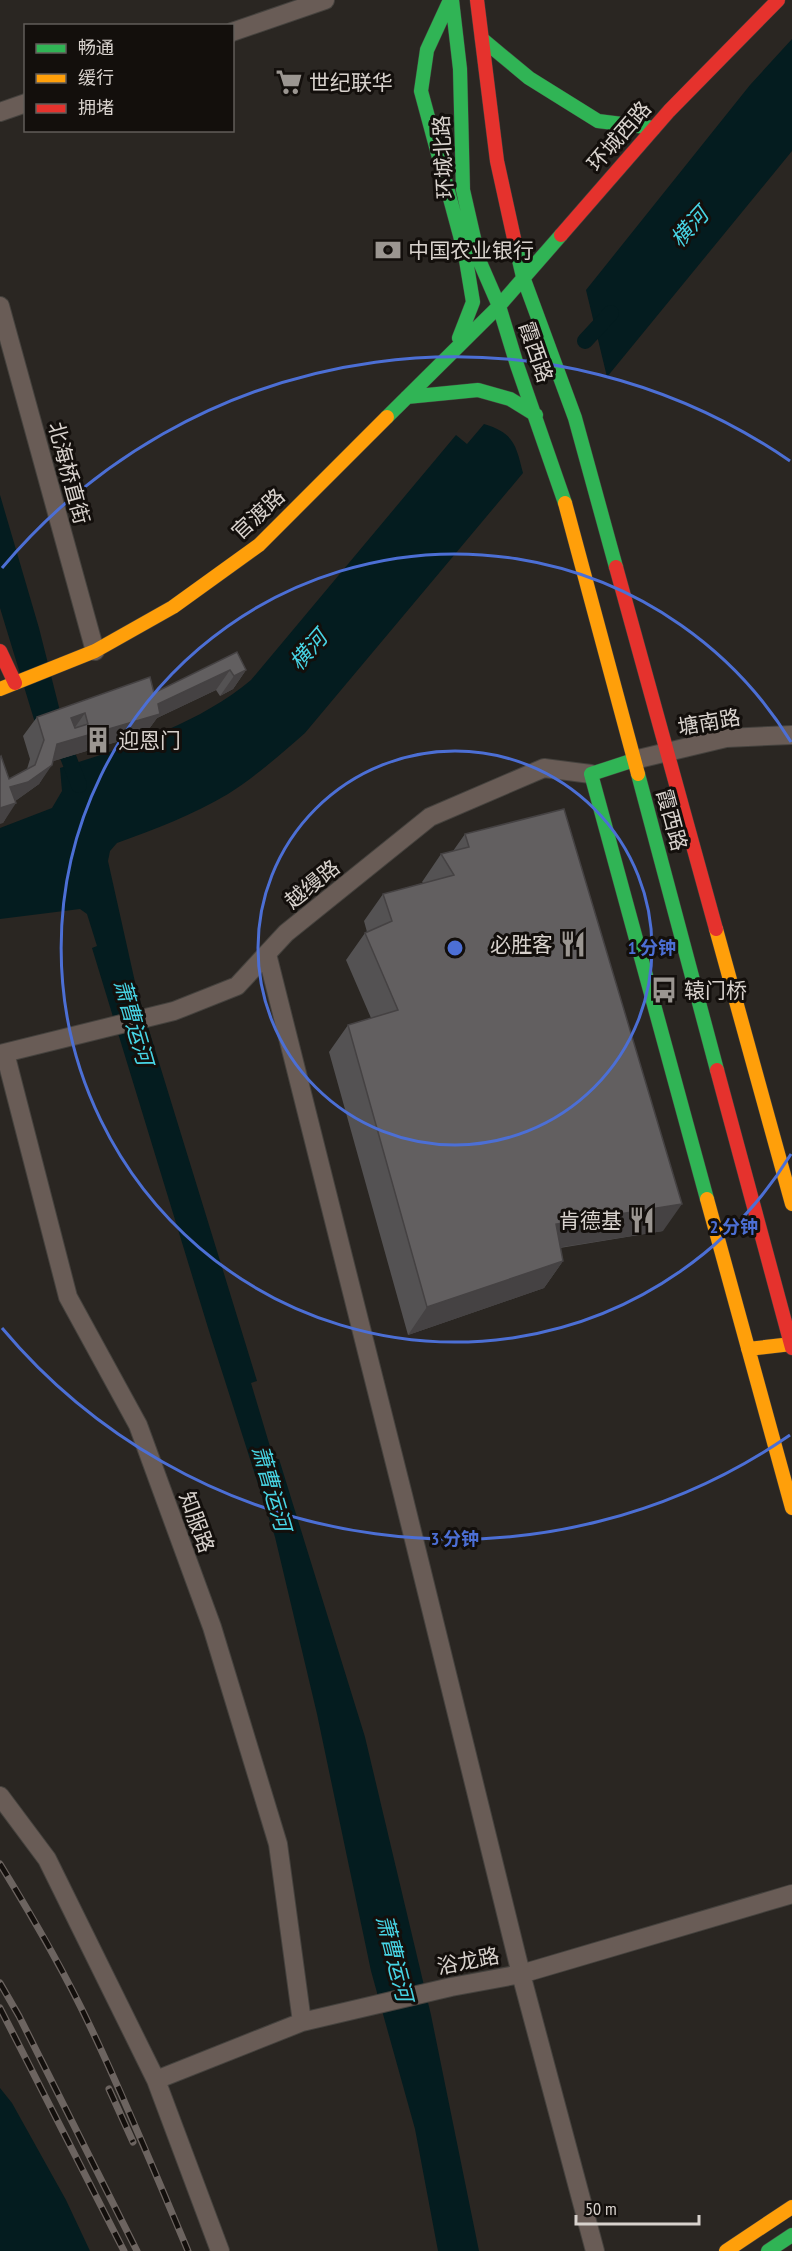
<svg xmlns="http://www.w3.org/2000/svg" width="792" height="2251" viewBox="0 0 792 2251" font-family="'PT Sans Narrow','Noto Sans SC',sans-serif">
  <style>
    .water { fill: #041c1f }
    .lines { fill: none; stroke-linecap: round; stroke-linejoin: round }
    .canal { stroke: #041c1f; stroke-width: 16 }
    .street-casing { stroke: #45423e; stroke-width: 20 }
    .fast-casing { stroke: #45423e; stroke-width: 15 }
    .slow-casing { stroke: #45423e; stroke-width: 15 }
    .jam-casing { stroke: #45423e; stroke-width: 15 }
    .street { stroke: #695c56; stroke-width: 18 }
    .fast { stroke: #30b455; stroke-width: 14 }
    .slow { stroke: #ff9f0a; stroke-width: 14 }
    .jam { stroke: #e5322d; stroke-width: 14 }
    .rail-casing { stroke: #6c6460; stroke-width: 7 }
    .rail { stroke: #130f0c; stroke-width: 4.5; stroke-dasharray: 14; stroke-linecap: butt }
    .wall { fill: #545253 }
    .shaded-wall { fill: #454243 }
    .building { fill: #625f60; stroke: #454243; stroke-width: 1.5; fill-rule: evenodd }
    .ring { fill: none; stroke: #4c6fd5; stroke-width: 3 }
    .labels { text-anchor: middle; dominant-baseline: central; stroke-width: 6; stroke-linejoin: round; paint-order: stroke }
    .poi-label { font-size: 21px; fill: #d8d2cd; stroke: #130f0c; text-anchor: start }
    .street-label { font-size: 21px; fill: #d8d2cd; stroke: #130f0c }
    .water-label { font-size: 22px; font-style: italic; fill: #47d4e4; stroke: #130f0c }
    .centre { fill: #4c6fd5; stroke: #130f0c; stroke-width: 3 }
    .ring-label { font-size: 18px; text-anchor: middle; font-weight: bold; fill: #4c6fd5; stroke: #130f0c; stroke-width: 6; stroke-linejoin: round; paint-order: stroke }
  </style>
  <rect width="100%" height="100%" fill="#2a2622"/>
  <!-- water -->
  <path class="water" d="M792 39V151L607 377 586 290 750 85Z
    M484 424C514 433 516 445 523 473L305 733C280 755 256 776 228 794 193 815 155 829 117 843L110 851 108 861 137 991 257 1381 251 1383 274 1460 279 1459 365 1737 431 2015 479 2251H438L415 2129 371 1971 317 1714 275 1537 209 1331 92 948 97 946 87 914 80 909 0 919V828L52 808 62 791 60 768C126 747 197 725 251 680L456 435 467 444Z
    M0 495 39 628 62 719 36 726 0 608Z
    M0 2088 12 2103 66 2200 90 2251H0Z"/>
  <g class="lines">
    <!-- canal -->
    <path class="canal" d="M585 341 611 313
      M60 736 79 785"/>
    <!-- street casing -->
    <g class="street-casing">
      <path id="street" d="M232 32 325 0
        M0 112 26 103
        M0 306 95 651
        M634 760 726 738 792 735
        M267 954 403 1495 521 1974 595 2251
        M5 1053 68 1297 138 1425 212 1627 278 1844 302 2022
        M0 1054 174 1011 237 986 286 933 430 817 544 768 591 774
        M0 1796 47 1859 156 2080 220 2251
        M156 2080 302 2022 451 1987 521 1974 792 1894"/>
    </g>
    <!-- fast casing -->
    <g class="fast-casing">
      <path id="fast" d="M450 0 427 50 421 91 465 254 473 302 459 338
        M452 0 460 69 463 190 479 260 499 306 517 365 565 503
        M482 39 529 78 598 121 654 128
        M515 243 523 277 575 418 616 567
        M407 397 478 390 510 399 536 415
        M387 417 499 306 561 235
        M634 760 591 774 707 1199
        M638 774 717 1070
        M768 2251 792 2235"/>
    </g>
    <!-- slow casing -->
    <g class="slow-casing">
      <path id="slow" d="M565 503 638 774
        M0 689 95 651 173 607 259 545 387 417
        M716 929 792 1204
        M707 1199 792 1508
        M748 1349 792 1344
        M726 2251 792 2207"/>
    </g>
    <!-- jam casing -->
    <g class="jam-casing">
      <path id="jam" d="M477 0 497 161 515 243
        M561 235 669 111 778 0
        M616 567 716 929
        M0 651 15 683
        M717 1070 792 1348"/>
    </g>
    <!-- street -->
    <use href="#street" class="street"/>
    <!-- fast -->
    <use href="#fast" class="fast"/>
    <!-- slow -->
    <use href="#slow" class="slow"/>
    <!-- jam -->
    <use href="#jam" class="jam"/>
    <!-- rail casing -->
    <g class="rail-casing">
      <path id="rail" d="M0 1864C32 1916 63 1969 89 2024 125 2099 156 2175 188 2251
        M0 1983 19 2016 137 2251
        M0 2008 124 2251
        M109 2089 133 2142"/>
    </g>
    <!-- rail -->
    <use href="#rail" class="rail"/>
  </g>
  <!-- wall -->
  <path class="wall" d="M237 652 246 670 233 689 220 696 216 690 157 718 146 733 53 761 39 784 15 801 3 823 9 779 27 769 30 759 23 736 37 717 154 693Z
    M465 834 663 1231 560 1248 563 1261 544 1288 408 1335 329 1052 348 1025 371 1018 346 960 365 933 367 932 364 921 383 894 423 883 422 882 441 854 453 851Z"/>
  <!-- shaded-wall -->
  <path class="shaded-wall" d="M230 670 216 690 157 718 146 733 44 764 57 744 158 704Z
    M246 670 233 689 220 696 234 676Z
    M85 713 71 733V718Z
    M52 765 39 784 14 802 10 787Z
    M16 803 3 823 0 824V808Z
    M682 1204 663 1231 537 1251 556 1224Z
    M563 1261 544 1288 408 1335 427 1307Z"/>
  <!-- building -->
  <path class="building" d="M237 652 246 670 234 676 230 670 158 704 160 714 57 744 52 765 28 782 10 787 16 803 0 808V757L1 756 9 779 35 765 44 740 37 717 150 677 154 693ZM85 713 88 724 75 728 71 718Z
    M564 809 682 1204 556 1224 563 1261 427 1307 348 1025 398 1010 365 933 392 921 383 894 454 875 441 854 469 847 465 834Z"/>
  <!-- distance rings -->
  <g class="ring">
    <circle cx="455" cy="948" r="197"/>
    <path d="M791 1154A394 394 0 1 1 791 742"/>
    <path d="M790 1435A591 591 0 0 1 2 1328M2 568A591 591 0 0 1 790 461"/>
  </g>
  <!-- icons -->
  <defs>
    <g id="supermarket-bare" transform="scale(2.07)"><path d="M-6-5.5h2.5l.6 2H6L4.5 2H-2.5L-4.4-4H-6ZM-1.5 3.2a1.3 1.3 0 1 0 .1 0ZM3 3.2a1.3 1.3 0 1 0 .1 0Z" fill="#9b9691" stroke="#130f0c" stroke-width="2.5" paint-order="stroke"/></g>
    <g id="bank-bare" transform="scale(2.07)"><path d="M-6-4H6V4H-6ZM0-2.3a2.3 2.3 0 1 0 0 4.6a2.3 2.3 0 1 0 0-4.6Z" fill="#9b9691" stroke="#130f0c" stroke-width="2.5" paint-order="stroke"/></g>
    <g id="building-bare" transform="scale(2.07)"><path d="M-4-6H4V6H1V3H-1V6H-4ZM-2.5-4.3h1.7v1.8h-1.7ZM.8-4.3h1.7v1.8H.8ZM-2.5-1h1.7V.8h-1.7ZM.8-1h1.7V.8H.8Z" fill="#9b9691" stroke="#130f0c" stroke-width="2.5" paint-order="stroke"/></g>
    <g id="restaurant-bare" transform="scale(2.07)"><path d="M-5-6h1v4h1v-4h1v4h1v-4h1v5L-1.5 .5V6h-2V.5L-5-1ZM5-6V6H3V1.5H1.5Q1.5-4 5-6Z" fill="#9b9691" stroke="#130f0c" stroke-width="2.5" paint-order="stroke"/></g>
    <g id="bus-bare" transform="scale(2.07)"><path d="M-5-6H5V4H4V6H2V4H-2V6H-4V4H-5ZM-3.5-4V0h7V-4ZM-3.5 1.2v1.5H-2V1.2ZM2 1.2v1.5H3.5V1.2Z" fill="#9b9691" stroke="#130f0c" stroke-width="2.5" paint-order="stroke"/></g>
  </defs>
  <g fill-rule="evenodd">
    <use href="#supermarket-bare" x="289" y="82"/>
    <use href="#bank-bare" x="388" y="250"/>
    <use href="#building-bare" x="98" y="740"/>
    <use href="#restaurant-bare" x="573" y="944"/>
    <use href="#bus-bare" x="664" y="990"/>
    <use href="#restaurant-bare" x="642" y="1220"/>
  </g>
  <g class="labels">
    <!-- poi labels -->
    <g class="poi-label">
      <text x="309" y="82">世纪联华</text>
      <text x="408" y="250">中国农业银行</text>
      <text x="118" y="740">迎恩门</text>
      <text x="553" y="944" text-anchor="end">必胜客</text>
      <text x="684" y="990">辕门桥</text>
      <text x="622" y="1220" text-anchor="end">肯德基</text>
    </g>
    <!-- street labels -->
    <g class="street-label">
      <text transform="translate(619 136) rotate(-49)">环城西路</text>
      <text transform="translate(443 157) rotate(-93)">环城北路</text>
      <text transform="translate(536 352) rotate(71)">霞西路</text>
      <text transform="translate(69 473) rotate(75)">北海桥直街</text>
      <text transform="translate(258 514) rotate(-43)">官渡路</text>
      <text transform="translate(709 722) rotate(-10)">塘南路</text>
      <text transform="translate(672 820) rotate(75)">霞西路</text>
      <text transform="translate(312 884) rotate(-39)">越缦路</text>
      <text transform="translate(197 1522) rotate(70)">知服路</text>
      <text transform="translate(468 1961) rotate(-11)">浴龙路</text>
    </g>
    <!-- water labels -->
    <g class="water-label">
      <text transform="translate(689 227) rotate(-48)">横河</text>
      <text transform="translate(308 650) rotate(-49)">横河</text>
      <text transform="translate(134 1022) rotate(74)">萧曹运河</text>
      <text transform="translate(272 1488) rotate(74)">萧曹运河</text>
      <text transform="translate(395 1958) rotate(76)">萧曹运河</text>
    </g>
  </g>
  <circle cx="455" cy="948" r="9" class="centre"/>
  <g class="ring-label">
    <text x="652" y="954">1 分钟</text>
    <text x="734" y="1233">2 分钟</text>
    <text x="455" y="1545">3 分钟</text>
  </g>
  <!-- legend -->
  <rect x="24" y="24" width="210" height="108" fill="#130f0c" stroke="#625d59" stroke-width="1.5"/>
  <rect x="36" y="44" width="30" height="9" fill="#30b455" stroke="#625d59" stroke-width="1.5"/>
  <text x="78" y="54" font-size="18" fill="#d8d2cd">畅通</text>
  <rect x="36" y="74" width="30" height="9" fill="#ff9f0a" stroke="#625d59" stroke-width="1.5"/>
  <text x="78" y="84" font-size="18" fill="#d8d2cd">缓行</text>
  <rect x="36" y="104" width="30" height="9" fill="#e5322d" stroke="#625d59" stroke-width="1.5"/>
  <text x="78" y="114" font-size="18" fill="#d8d2cd">拥堵</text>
  <!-- scale -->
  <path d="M576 2215v9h123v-9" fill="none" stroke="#d8d2cd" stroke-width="3"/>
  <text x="585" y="2215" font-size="18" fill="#d8d2cd" stroke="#130f0c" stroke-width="4.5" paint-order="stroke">50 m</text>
</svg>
